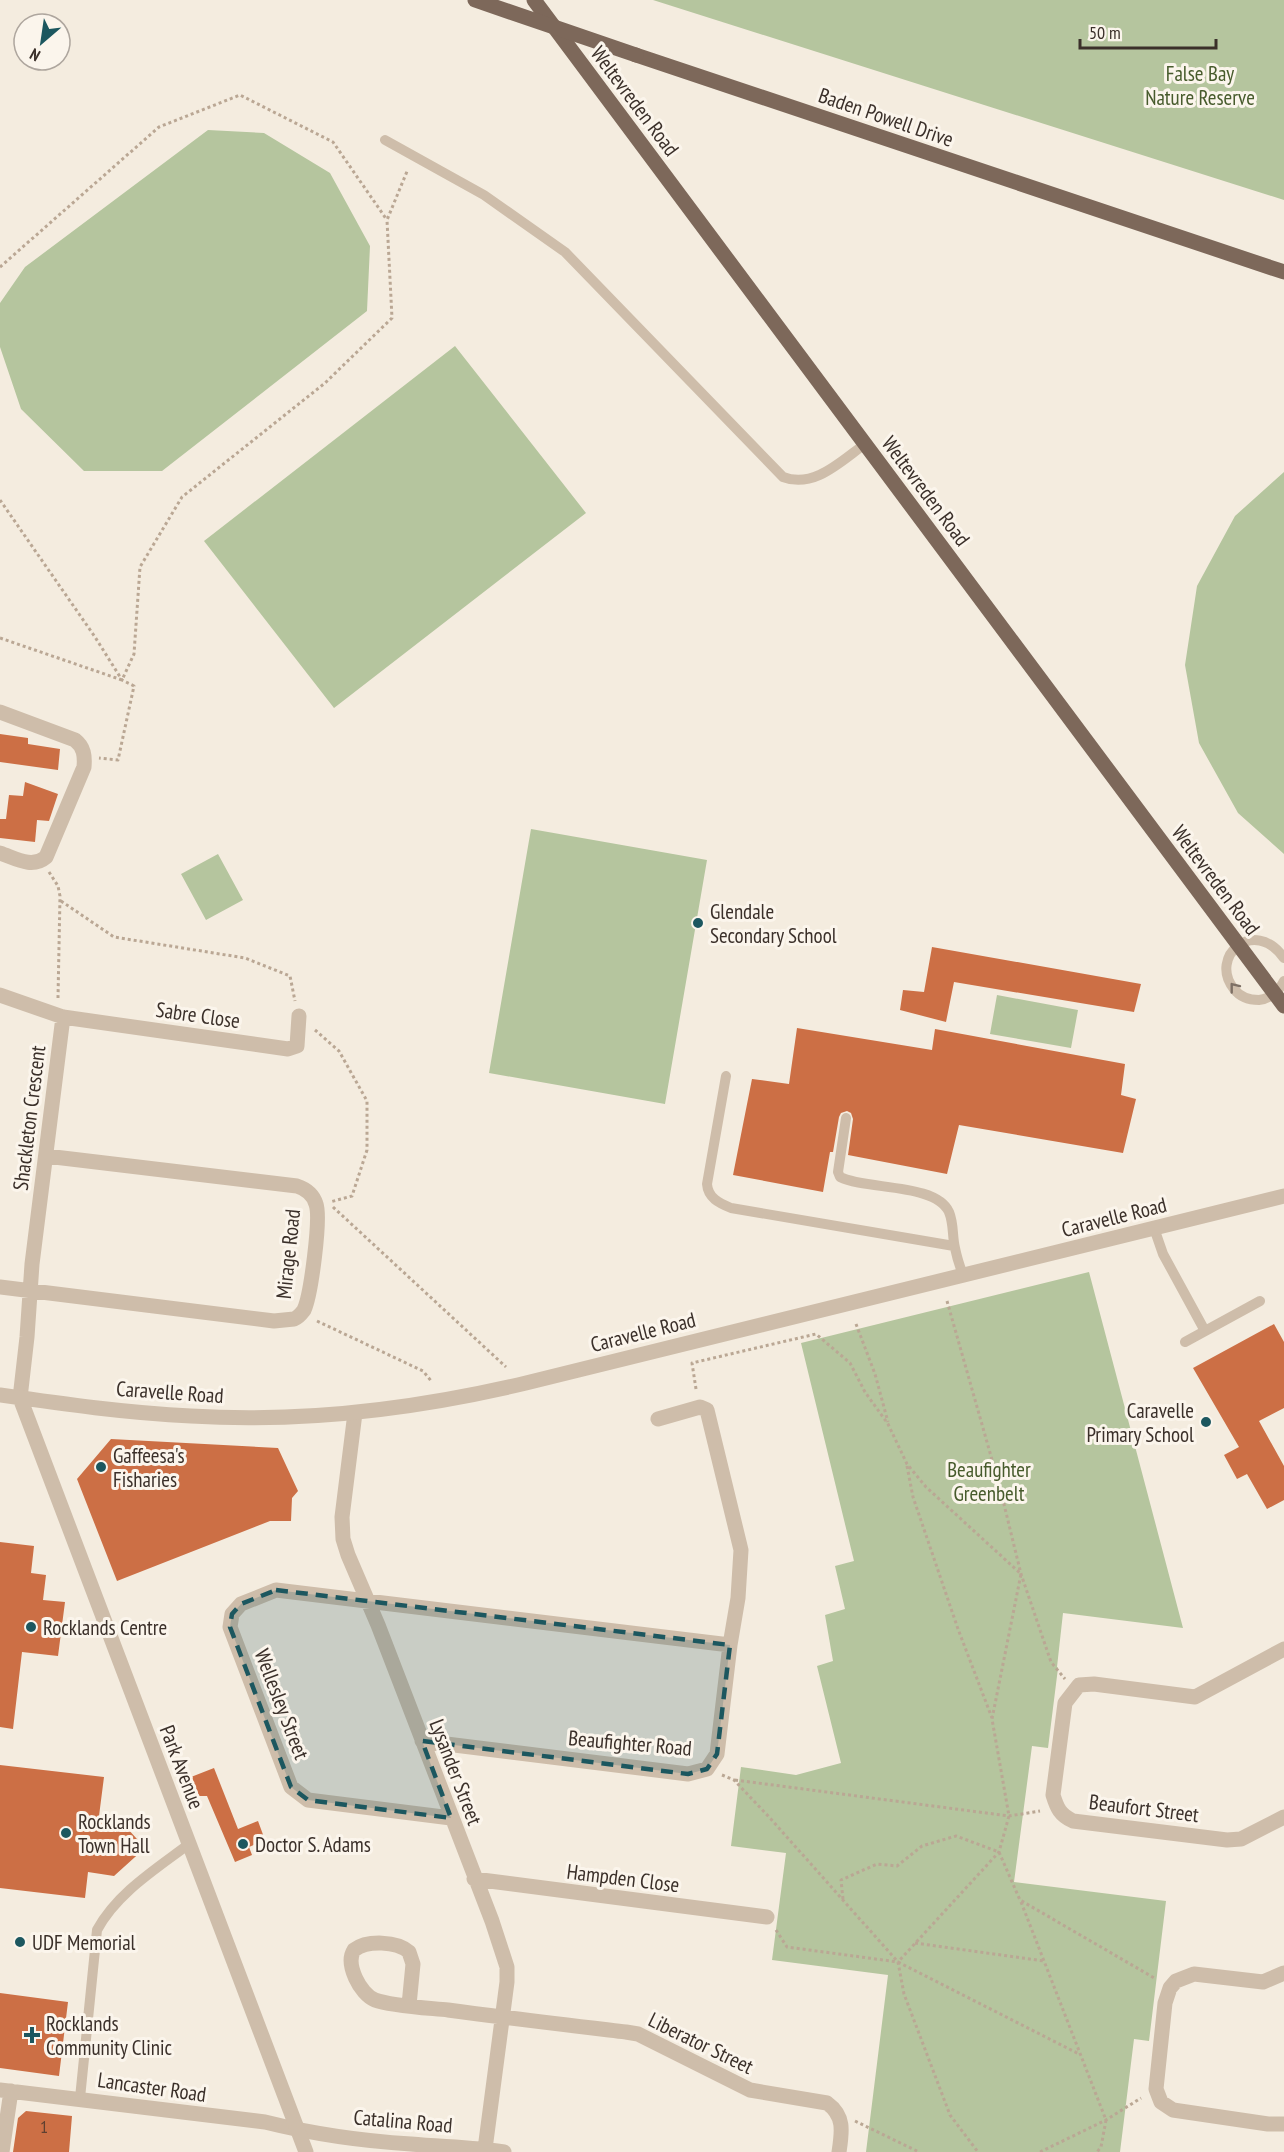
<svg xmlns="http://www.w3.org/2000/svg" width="1284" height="2152" viewBox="0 0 1284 2152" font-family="'PT Sans Narrow',sans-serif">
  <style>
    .green { fill: #b5c59e }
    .building { fill: #cc6f45 }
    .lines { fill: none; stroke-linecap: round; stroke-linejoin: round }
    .path { stroke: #baa794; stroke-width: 3; stroke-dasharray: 3 3; stroke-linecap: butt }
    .service { stroke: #cebdaa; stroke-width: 10 }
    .minor { stroke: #cebdaa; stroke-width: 15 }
    .tertiary { stroke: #cebdaa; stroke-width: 15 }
    .primary { stroke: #7d685a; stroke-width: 15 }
    .primary-bridge { stroke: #7d685a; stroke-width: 15 }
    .oneway { stroke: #7d6f64 }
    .marked { fill: #1c575f; fill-opacity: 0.2; stroke: #1c575f; stroke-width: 4.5; stroke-dasharray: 12 8; stroke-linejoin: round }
    .poi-dot { fill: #1c575f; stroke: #fbf5ec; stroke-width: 2 }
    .labels { text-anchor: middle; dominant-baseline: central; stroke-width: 6; stroke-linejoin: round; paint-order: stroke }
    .number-label { font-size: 18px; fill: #5f4031 }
    .park-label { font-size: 21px; fill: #475b2c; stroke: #fbf5ec }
    .street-label { font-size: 21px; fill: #3b302a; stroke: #fbf5ec }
    .poi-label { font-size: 21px; fill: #3b302a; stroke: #fbf5ec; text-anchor: start }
  </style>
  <rect width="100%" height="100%" fill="#f4ecdf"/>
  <!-- green -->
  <path class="green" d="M653 0H1284V200Z
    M208 130 264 133 330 173 370 246 367 311 162 471H84L21 409 0 347V303L25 267Z
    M455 346 586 513 334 708 204 541Z
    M1284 472V854L1238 813 1199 743 1185 665 1197 586 1235 516Z
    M531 829 707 860 665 1104 489 1073Z
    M218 854 243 900 206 920 181 874Z
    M997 995 1078 1010 1071 1048 990 1034Z
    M1089 1272 1183 1628 1063 1613 1057 1667 1058 1668 1048 1748 1032 1746 1014 1882 1166 1901 1149 2041 1134 2039 1120 2152H866L888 1975 772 1960 786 1853 731 1846 741 1767 796 1775 841 1763 817 1666 833 1661 825 1615 845 1609 835 1566 854 1561 801 1343Z"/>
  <!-- building -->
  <path class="building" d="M0 734 28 738V744L60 749 58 770 0 762Z
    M25 782 58 794 49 821 37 820 35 842 0 838V819H6L9 795 23 796Z
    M932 947 1141 984 1134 1012 954 982 946 1022 900 1010 903 990 924 992Z
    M797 1028 932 1050 935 1029 1125 1064 1121 1095 1136 1099 1123 1153 959 1125 947 1174 848 1155 853 1119 851 1113 847 1111 841 1113 839 1117 833 1152H830L823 1192 733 1175 752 1079 789 1084Z
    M1274 1324 1284 1342V1408L1259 1421 1284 1466V1500L1267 1509 1247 1474 1237 1479 1224 1455 1239 1447 1193 1368Z
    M111 1439 278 1448 298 1491 292 1498 291 1521H270L117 1581 77 1479Z
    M0 1542 34 1546 31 1573 46 1575 43 1600 65 1602 58 1656 22 1652 13 1729 0 1727Z
    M0 1765 104 1777 99 1816 119 1819 145 1848 114 1876 88 1872 85 1898 0 1888Z
    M214 1768 238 1829 258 1821 265 1840 249 1847 252 1855 235 1862 207 1796H199L191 1777Z
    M0 1993 68 2002 59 2076 0 2068Z
    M26 2111 72 2116 69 2152H13L18 2118Z"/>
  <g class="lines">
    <!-- path -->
    <path class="path" d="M0 267 159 127 240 95 333 142 387 220
      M0 500 95 637 122 680 134 686 118 760 99 758
      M0 638 122 680 134 654 140 567 182 497 325 383 392 318 387 220 408 169
      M49 872 58 886 60 896 58 998
      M61 901 114 937 245 958 290 976 295 1001
      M315 1030 339 1051 367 1101V1150L352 1196 330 1202
      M333 1207 506 1367
      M947 1301 1000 1488 1021 1574 1051 1662 1065 1679
      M317 1321 423 1371 432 1382
      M856 1324 875 1374 888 1422
      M696 1389 692 1363 816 1334 850 1363 865 1392 888 1424 907 1464 926 1487 1021 1574 992 1719 1009 1816 999 1852 898 1962
      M907 1466 913 1497 958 1629 992 1718
      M722 1775 734 1780 770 1818 898 1962 1081 2055
      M735 1780 1009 1816 1040 1811
      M843 1899 841 1880 877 1864 897 1866 922 1846 956 1836 999 1852 1020 1900 1156 1979
      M1021 1902 1106 2120 1101 2147 1097 2152
      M776 1930 787 1947 898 1962 904 1994 950 2115 978 2152
      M915 1943 1044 1961
      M855 2121 919 2152
      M1040 2152 1106 2120 1141 2098"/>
    <!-- service -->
    <path class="service" d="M385 140 484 195 565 252 783 477C814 489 841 461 865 444
      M1284 958C1254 916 1208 957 1234 989 1240 997 1250 1000 1259 1000 1270 999 1279 991 1284 981
      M726 1076 707 1184C708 1198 719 1203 731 1208L954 1246
      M846 1118 838 1172 840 1177C866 1190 936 1183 949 1212 954 1224 952 1236 955 1248 957 1258 960 1267 963 1275
      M1154 1228 1163 1254 1205 1331
      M1185 1342 1260 1301
      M80 2098 97 1930C117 1893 156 1869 189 1844"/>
    <!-- minor -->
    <path class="minor" d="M0 712 75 740C84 747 85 756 84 767L46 857C32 869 15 858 0 853
      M0 995 63 1017 288 1049 297 1046 299 1016
      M0 1287 274 1321 294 1319C299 1317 301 1314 304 1310 311 1295 321 1218 316 1204 313 1194 306 1189 297 1186L46 1156
      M20 1398 27 1337 32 1264 63 1017
      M355 1413 342 1517 343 1539 348 1555 378 1625 492 1921 507 1967V1982L485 2149
      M1284 1649 1195 1697 1094 1684 1079 1685 1065 1703 1053 1795C1057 1808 1060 1815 1073 1821L1227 1840 1241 1839 1284 1817
      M422 1741 688 1774 707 1769 717 1754 730 1645 738 1598 741 1550 707 1410 700 1407 658 1419
      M451 1818 308 1800 291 1787 230 1627 232 1614 241 1604 276 1590 730 1645
      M474 1879 767 1917
      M1284 1973 1263 1982 1194 1974 1176 1981 1170 1988 1165 2003 1156 2089 1161 2102 1173 2110 1268 2124H1284
      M409 2005 413 1964 409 1952C397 1941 367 1940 354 1950 345 1964 360 1994 375 2000 391 2006 429 2008 448 2010 507 2018 567 2025 626 2032L638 2034 750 2090 827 2103C845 2116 842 2132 839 2152
      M0 2090 265 2122C313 2134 362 2141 411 2144 442 2147 473 2147 504 2152
      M2 2152 11 2091"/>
    <!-- tertiary -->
    <path class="tertiary" d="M0 1395C63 1404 127 1413 191 1416 304 1423 416 1409 526 1383L1284 1196
      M20 1398 306 2152"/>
    <!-- primary -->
    <path class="primary" d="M534 0 1284 1006
      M636 55 1284 272"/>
    <!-- primary-bridge -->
    <path class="primary-bridge" d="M475 0 636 55"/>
  </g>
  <!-- one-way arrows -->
  <defs><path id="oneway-chevron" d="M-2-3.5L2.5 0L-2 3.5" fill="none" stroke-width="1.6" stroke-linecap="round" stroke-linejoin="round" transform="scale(1.5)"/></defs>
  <use class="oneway" href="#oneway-chevron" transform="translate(1234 987) rotate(-128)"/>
  <!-- marked area -->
  <path class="marked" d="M276 1590 730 1645 717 1754 707 1769 688 1774 422 1741 451 1818 308 1800 291 1787 230 1627 232 1614 241 1604Z"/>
  <!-- markers -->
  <g class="poi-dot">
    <circle cx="698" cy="923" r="6"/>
    <circle cx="1206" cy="1422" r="6"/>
    <circle cx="101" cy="1467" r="6"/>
    <circle cx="31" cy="1627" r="6"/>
    <circle cx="66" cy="1833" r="6"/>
    <circle cx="243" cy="1844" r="6"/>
    <circle cx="20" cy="1942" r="6"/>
    <path d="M29 2026h6v6h6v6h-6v6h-6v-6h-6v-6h6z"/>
  </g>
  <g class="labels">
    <!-- number labels -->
    <g class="number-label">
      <text x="44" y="2126">1</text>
    </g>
    <!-- park labels -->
    <g class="park-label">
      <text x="1200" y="73">False Bay<tspan x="1200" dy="24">Nature Reserve</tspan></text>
      <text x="989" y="1469">Beaufighter<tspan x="989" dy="24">Greenbelt</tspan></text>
    </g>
    <!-- street labels -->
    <g class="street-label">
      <text transform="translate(635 101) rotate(53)">Weltevreden Road</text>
      <text transform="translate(886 117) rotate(19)">Baden Powell Drive</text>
      <text transform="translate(926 491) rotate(53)">Weltevreden Road</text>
      <text transform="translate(1216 880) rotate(53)">Weltevreden Road</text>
      <text transform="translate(198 1015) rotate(8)">Sabre Close</text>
      <text transform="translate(29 1118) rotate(-83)">Shackleton Crescent</text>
      <text transform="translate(1114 1217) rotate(-14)">Caravelle Road</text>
      <text transform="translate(288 1254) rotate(-84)">Mirage Road</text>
      <text transform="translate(643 1332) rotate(-14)">Caravelle Road</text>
      <text transform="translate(170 1392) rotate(4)">Caravelle Road</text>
      <text transform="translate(282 1704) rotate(69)">Wellesley Street</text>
      <text transform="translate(630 1743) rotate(5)">Beaufighter Road</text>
      <text transform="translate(182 1767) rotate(69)">Park Avenue</text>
      <text transform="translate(456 1772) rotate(69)">Lysander Street</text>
      <text transform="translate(1144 1808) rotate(7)">Beaufort Street</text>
      <text transform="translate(623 1878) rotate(7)">Hampden Close</text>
      <text transform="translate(701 2043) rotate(26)">Liberator Street</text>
      <text transform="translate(152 2087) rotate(8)">Lancaster Road</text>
      <text transform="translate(403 2121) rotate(5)">Catalina Road</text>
    </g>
    <!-- poi labels -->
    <g class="poi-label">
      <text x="710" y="911">Glendale<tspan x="710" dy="24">Secondary School</tspan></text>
      <text x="1194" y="1410" text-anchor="end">Caravelle<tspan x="1194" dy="24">Primary School</tspan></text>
      <text x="113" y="1455">Gaffeesa's<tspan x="113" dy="24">Fisharies</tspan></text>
      <text x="43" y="1627">Rocklands Centre</text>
      <text x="78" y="1821">Rocklands<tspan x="78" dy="24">Town Hall</tspan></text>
      <text x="255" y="1844">Doctor S. Adams</text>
      <text x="32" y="1942">UDF Memorial</text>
      <text x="46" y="2023">Rocklands<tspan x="46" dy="24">Community Clinic</tspan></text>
    </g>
  </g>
  <!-- north arrow -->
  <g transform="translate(42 42) rotate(209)"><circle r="28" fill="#fbf5ec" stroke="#aea69e" stroke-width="1.5"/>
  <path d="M0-4.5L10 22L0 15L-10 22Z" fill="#1c575f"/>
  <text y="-9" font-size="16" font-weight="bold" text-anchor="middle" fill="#3b302a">N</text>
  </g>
  <!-- scale -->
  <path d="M1080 39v9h136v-9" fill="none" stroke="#3b302a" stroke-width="3"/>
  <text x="1089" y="39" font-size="18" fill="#3b302a" stroke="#fbf5ec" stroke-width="4.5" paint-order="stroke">50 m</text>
</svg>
